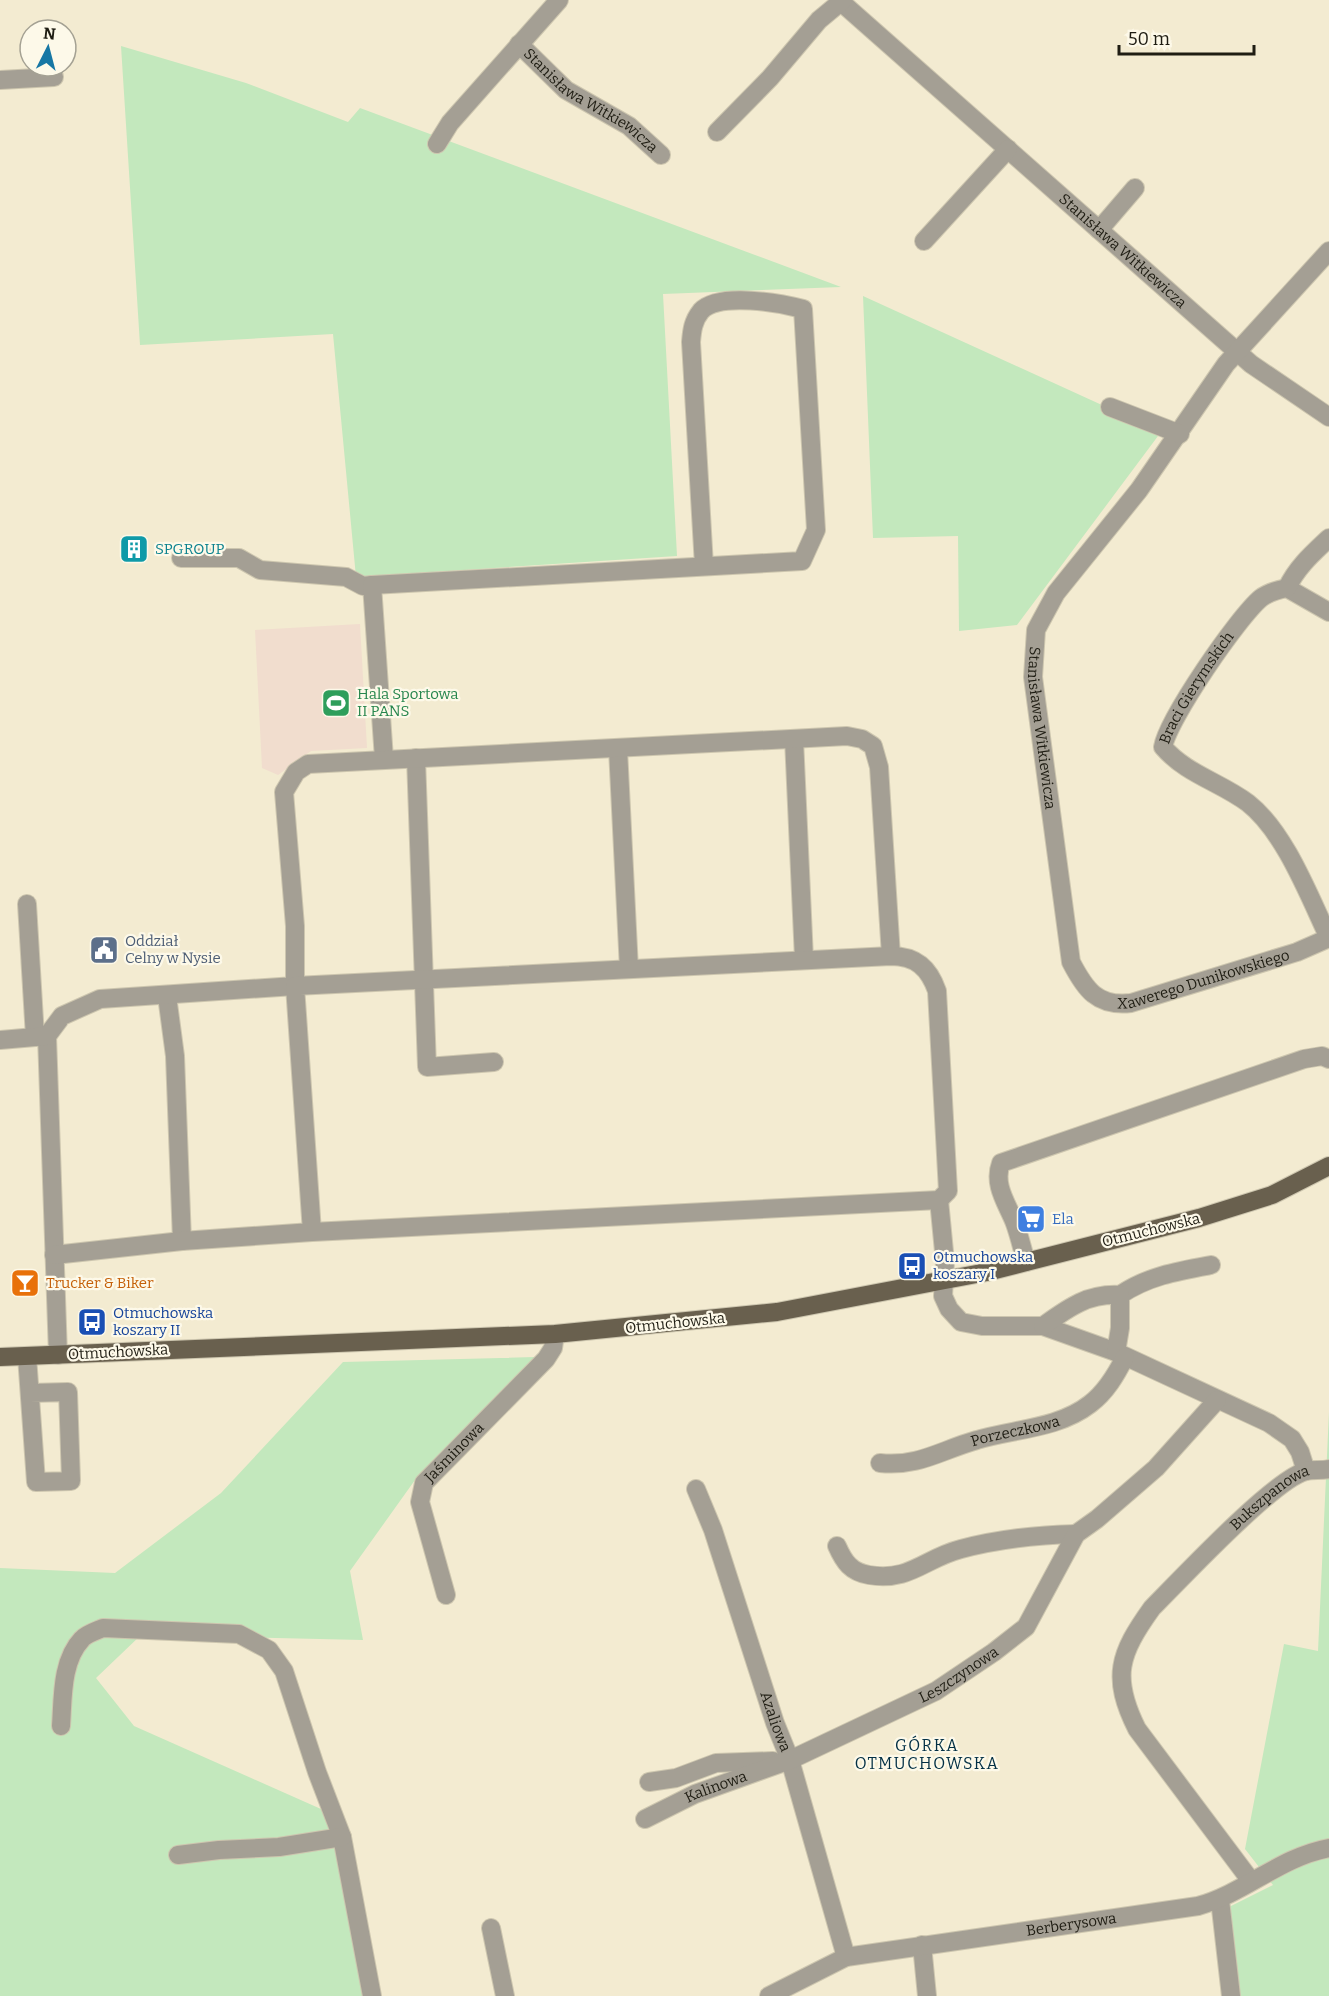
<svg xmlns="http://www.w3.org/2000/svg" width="1329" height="1996" viewBox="0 0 1329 1996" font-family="Bitter,serif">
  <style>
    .education { fill: #f1ddce }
    .green { fill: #c3e8bd }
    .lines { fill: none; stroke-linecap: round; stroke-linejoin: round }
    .minor-casing { stroke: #cdc6af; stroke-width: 20 }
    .major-casing { stroke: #cdc6af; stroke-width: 20 }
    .minor { stroke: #a49f94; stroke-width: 18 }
    .major { stroke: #69604e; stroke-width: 18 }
    .labels { text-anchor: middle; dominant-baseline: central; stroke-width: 4.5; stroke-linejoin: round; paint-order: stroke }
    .street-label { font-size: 15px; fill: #1f1d13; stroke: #fdf9e9 }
    .culture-label { font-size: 15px; fill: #0d838f; stroke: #fdf9e9; text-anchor: start }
    .leisure-label { font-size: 15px; fill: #27864d; stroke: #fdf9e9; text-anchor: start }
    .service-label { font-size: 15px; fill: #4e5e75; stroke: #fdf9e9; text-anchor: start }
    .shop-label { font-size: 15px; fill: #366cbe; stroke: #fdf9e9; text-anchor: start }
    .transit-label { font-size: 15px; fill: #164399; stroke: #fdf9e9; text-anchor: start }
    .food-label { font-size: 15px; fill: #c56008; stroke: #fdf9e9; text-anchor: start }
    .neighbourhood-label { font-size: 16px; letter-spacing: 1.5px; fill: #022f44; stroke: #fdf9e9 }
  </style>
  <rect width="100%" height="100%" fill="#f3ebd1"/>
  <!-- education -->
  <path class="education" d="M360 624 367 748 311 751 278 775 262 768 255 630Z"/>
  <!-- green -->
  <path class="green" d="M121 46 246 83 348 122 360 108 841 287 663 294 677 556 356 577 333 334 140 345Z
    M863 296 1161 432 1017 625 959 631 958 536 873 538Z
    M535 1357 415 1480 350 1571 363 1640 141 1635 96 1678 134 1726 330 1813 363 1996H0V1568L115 1573 221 1493 343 1362Z
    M1329 1412V1996H1238L1229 1907 1273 1885 1245 1849 1284 1644 1318 1651Z"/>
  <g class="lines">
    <!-- minor casing -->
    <g class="minor-casing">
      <g id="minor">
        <path id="s1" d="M841 2 1251 364 1329 417"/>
        <path id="s2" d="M519 44 566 90 629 126 661 155"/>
        <path d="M0 80 54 77"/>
        <path d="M717 132 770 78 819 20 843 0"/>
        <path d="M437 144 450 123 559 0"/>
        <path d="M1099 230 1135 188"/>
        <path d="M924 241 1008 149"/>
        <path id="s3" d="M1329 251 1226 364 1139 490 1056 593 1036 630 1033 677 1071 962C1085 989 1097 1007 1131 1003L1297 952 1329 938C1309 896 1285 832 1248 803 1220 782 1186 774 1163 747 1168 719 1238 617 1261 598 1269 592 1277 590 1287 588L1329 612"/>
        <path d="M1110 407 1180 434"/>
        <path d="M181 558H239L260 570 346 577 363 586 372 585"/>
        <path d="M1287 588C1297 567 1312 554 1329 538"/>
        <path d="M794 739 804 959"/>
        <path d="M618 749 629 969"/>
        <path d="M416 758 427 1067 494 1062"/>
        <path d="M384 759 372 585 802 561 816 530 803 309C781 303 719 292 701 311 693 321 692 330 691 342L704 566"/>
        <path d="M27 904 35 1037"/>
        <path d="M167 996 175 1056 182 1241"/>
        <path d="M47 1036 58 1355"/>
        <path d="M0 1040 47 1036 62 1016 100 999 295 986V926L284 792 296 772 308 764 847 736 862 739 873 746 879 767 891 956"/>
        <path d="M939 1200 945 1262 943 1296 949 1309 961 1322 982 1326H1043L1116 1352 1269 1423 1292 1439 1300 1452 1306 1471"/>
        <path d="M54 1255 182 1241 312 1232 939 1200 948 1191 937 991C929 968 916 956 891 956L295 986 312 1232"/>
        <path d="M1026 1262C1022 1248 1019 1234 1014 1221 1006 1202 993 1184 1001 1163L1304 1059 1322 1056 1329 1059"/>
        <path d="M1120 1295C1148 1276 1178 1271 1211 1265"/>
        <path d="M1043 1326C1068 1308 1088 1293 1120 1295V1328L1116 1352"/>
        <path d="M27 1356 36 1482 71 1481 68 1392 30 1393"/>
        <path id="s4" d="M880 1463C919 1467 941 1450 977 1440 1013 1429 1058 1429 1090 1404 1106 1392 1116 1375 1125 1357"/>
        <path id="s5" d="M696 1489 713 1530 775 1723 790 1760 846 1957"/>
        <path d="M837 1546C844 1562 851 1572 869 1575 910 1582 925 1558 961 1549 999 1539 1036 1535 1076 1534"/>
        <path id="s6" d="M446 1595 420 1502 424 1483 546 1359 553 1348 555 1334"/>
        <path d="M61 1726C63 1699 61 1661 82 1639 86 1634 96 1631 103 1628L239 1634 269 1650 284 1671 317 1772 342 1837 372 1996"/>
        <path d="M649 1782 676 1778 716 1763 773 1761"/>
        <path id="s7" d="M645 1819 695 1794 790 1760 936 1691 994 1652 1026 1627 1076 1534 1097 1519 1156 1468 1217 1400"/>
        <path d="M178 1855 219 1850 279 1847 342 1837"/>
        <path id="s8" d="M1251 1881 1137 1729C1111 1677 1119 1654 1152 1608 1180 1580 1274 1479 1306 1471 1313 1469 1322 1471 1329 1469"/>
        <path d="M1220 1900 1231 1996"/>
        <path d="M491 1928 505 1996"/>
        <path d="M922 1945 927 1996"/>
        <path id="s9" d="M769 1996 846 1957 1198 1906C1245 1893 1280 1857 1329 1848"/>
      </g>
    </g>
    <!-- major casing -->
    <g class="major-casing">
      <path id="major" d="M0 1357 555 1334 777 1312 987 1272 1199 1218 1272 1195 1329 1166"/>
    </g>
    <!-- minor -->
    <use href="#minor" class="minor"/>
    <!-- major -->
    <use href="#major" class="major"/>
  </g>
  <!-- icons -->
  <defs>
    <g id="building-square" transform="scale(1.5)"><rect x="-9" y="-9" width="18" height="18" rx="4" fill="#0f9aa8" stroke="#fdf9e9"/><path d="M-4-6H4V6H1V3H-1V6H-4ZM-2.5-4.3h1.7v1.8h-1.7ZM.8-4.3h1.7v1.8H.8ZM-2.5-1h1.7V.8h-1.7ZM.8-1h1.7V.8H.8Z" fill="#fff"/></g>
    <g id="stadium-square" transform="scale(1.5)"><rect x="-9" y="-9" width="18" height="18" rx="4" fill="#2e9e5b" stroke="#fdf9e9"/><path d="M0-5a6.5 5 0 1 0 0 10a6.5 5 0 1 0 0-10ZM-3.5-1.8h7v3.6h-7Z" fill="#fff"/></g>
    <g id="civic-square" transform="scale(1.5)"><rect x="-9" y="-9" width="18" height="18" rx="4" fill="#5c6f8a" stroke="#fdf9e9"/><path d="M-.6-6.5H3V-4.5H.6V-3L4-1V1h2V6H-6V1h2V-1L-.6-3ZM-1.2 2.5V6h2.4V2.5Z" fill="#fff"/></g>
    <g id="supermarket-square" transform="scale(1.5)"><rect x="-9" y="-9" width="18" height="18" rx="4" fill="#3f7fe0" stroke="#fdf9e9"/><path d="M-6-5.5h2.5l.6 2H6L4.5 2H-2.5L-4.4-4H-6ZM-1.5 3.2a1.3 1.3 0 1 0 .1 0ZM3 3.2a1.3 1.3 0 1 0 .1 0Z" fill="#fff"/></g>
    <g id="bus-square" transform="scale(1.5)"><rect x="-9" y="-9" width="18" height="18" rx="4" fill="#1a4fb4" stroke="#fdf9e9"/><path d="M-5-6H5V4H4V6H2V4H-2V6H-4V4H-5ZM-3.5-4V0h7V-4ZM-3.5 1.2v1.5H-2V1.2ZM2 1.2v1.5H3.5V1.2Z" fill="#fff"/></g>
    <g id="bar-square" transform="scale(1.5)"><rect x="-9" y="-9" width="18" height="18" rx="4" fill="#e8710a" stroke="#fdf9e9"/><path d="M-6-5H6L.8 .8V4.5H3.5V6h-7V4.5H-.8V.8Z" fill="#fff"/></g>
  </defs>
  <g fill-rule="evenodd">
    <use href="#building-square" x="134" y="549"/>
    <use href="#stadium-square" x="336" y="703"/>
    <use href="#civic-square" x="104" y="950"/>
    <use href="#supermarket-square" x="1031" y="1219"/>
    <use href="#bus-square" x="912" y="1266"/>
    <use href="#bar-square" x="25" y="1283"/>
    <use href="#bus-square" x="92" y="1322"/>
  </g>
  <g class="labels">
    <!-- street labels -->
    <g class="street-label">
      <text stroke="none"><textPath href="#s2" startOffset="92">Stanisława Witkiewicza</textPath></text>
      <text stroke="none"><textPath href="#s1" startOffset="376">Stanisława Witkiewicza</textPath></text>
      <text stroke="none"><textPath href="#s3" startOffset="1432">Braci Gierymskich</textPath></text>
      <text stroke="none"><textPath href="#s3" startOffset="579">Stanisława Witkiewicza</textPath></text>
      <text stroke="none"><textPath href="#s3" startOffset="970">Xawerego Dunikowskiego</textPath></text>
      <text transform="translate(1151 1230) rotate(-14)">Otmuchowska</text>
      <text transform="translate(675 1323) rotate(-6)">Otmuchowska</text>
      <text transform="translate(118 1352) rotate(-3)">Otmuchowska</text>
      <text stroke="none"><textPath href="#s4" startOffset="140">Porzeczkowa</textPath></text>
      <text stroke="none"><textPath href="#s6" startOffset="159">Jaśminowa</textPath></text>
      <text stroke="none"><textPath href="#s8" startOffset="483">Bukszpanowa</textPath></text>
      <text stroke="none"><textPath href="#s7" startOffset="346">Leszczynowa</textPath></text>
      <text stroke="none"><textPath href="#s5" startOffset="246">Azaliowa</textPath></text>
      <text stroke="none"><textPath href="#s7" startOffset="78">Kalinowa</textPath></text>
      <text stroke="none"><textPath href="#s9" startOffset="314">Berberysowa</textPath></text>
    </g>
    <!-- culture labels -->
    <g class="culture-label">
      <text x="155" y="549">SPGROUP</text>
    </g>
    <!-- leisure labels -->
    <g class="leisure-label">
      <text x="357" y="694">Hala Sportowa<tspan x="357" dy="17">II PANS</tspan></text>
    </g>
    <!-- service labels -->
    <g class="service-label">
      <text x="125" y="941">Oddział<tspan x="125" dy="17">Celny w Nysie</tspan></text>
    </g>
    <!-- shop labels -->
    <g class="shop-label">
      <text x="1052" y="1219">Ela</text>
    </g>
    <!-- transit labels -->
    <g class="transit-label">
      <text x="933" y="1257">Otmuchowska<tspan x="933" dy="17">koszary I</tspan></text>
      <text x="113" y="1313">Otmuchowska<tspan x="113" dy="17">koszary II</tspan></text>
    </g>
    <!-- food labels -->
    <g class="food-label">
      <text x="46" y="1283">Trucker &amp; Biker</text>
    </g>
    <!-- neighbourhood labels -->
    <g class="neighbourhood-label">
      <text x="927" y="1745">GÓRKA<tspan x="927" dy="18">OTMUCHOWSKA</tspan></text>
    </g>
  </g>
  <!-- north arrow -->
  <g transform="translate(48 48) rotate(6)"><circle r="28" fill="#fdf9e9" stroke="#a4a193" stroke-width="1.5"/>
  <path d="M0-4.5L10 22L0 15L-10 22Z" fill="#1777a4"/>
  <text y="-9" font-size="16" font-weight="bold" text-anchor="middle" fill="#1f1d13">N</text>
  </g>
  <!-- scale -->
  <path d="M1119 45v9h135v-9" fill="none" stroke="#1f1d13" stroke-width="3"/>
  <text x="1128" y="45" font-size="18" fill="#1f1d13" stroke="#fdf9e9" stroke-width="4.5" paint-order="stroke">50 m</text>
</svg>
